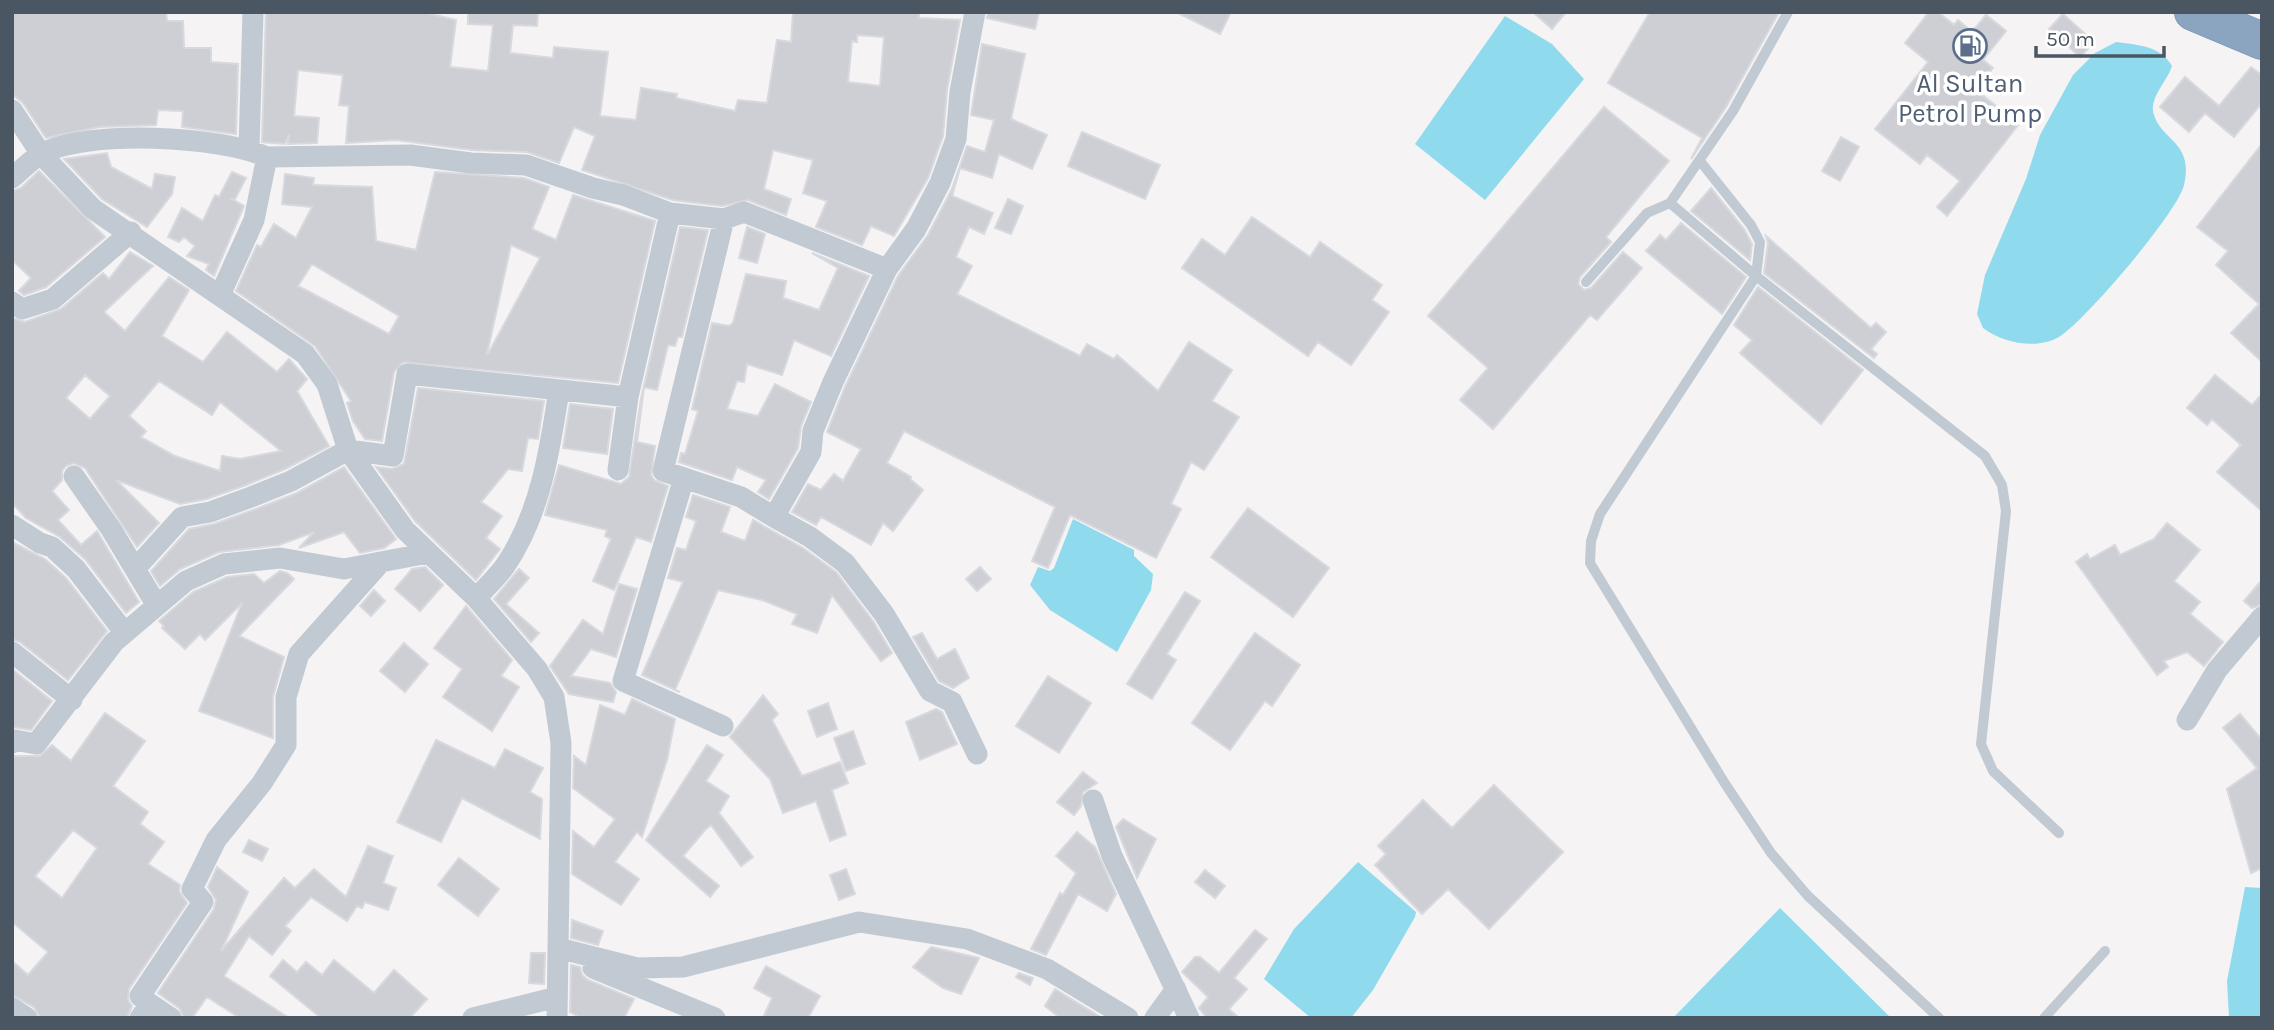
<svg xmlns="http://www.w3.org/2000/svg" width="2274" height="1030" viewBox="0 0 2274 1030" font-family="Karla,sans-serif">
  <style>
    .water { fill: #90daee }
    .building { fill: #cdcfd5; stroke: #d7d9de; stroke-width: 2; fill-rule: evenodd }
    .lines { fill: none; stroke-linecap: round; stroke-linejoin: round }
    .highway-casing { stroke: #7690ad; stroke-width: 38 }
    .lane { stroke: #c1cad2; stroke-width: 10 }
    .street { stroke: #c1cad2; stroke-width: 21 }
    .highway { stroke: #8ba5c1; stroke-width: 37 }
    .labels { text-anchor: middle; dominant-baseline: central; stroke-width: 7; stroke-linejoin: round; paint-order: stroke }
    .service-label { font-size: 26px; fill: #4e5e75; stroke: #fff }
  </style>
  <rect width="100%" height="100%" fill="#f5f3f3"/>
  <!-- water -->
  <path class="water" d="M1505 16 1552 44 1584 79 1485 200 1415 144Z
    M2116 42C2137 45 2160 45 2172 66 2168 80 2148 99 2154 115 2162 141 2194 142 2184 185 2178 212 2084 322 2059 337 2036 350 2003 343 1983 328L1977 314 1985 275 2026 179 2040 135 2073 75 2095 53Z
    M1073 519 1134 550V556L1153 574 1151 590 1117 652 1050 610 1030 585 1038 567 1050 571 1054 568Z
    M1358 862 1416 912 1415 917 1373 990 1351 1018H1311L1264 979 1294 929Z
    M2245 887 2262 888V1018H2229L2227 981Z
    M1780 908 1891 1018H1673Z"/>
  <!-- building -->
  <path class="building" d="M12 12H166L167 21H183L184 48H211V62L238 64 236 134 182 127 183 111 158 110 156 125 99 127 46 138 23 103 12 94Z
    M266 12H423L456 20 450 67 488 71 493 25 468 24V12H538L537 26 513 25 510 53 553 58 554 47 608 52 600 116 636 120 641 88 677 94 676 98 735 111 738 100 767 103 777 40 791 42 793 12H919V18L960 20 947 90 943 136 928 178 894 236 871 226 862 245 816 227 827 201 803 193 813 160 773 150 764 189 791 199 786 215 748 200 722 206 673 200 582 170 595 136 574 127 559 163 527 152 472 150 396 140 346 143 349 106 339 105 343 75 298 70 294 116 319 118 317 143 288 144 289 135 285 144 262 142ZM857 35 884 37 880 86 848 82 852 41 857 42Z
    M988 12H1039L1035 29 987 18Z
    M1176 12H1231L1220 34Z
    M1533 12H1566L1552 29Z
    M1650 12H1779L1726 107 1691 159 1702 138 1608 83Z
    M1929 12H1938L1954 25 1958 20 1972 32 1986 15 2006 31 1983 60 1993 68 1976 90 2019 124 1947 216 1937 207 1960 181 1927 155 1920 164 1875 129 1928 62 1905 43Z
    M2063 14 2094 42 2080 57 2049 29Z
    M982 44 1025 54 1011 119 1047 135 1032 169 999 154 992 178 960 168 952 196 993 213 984 234 969 227 956 257 972 266 957 294 1080 356 1087 344 1114 359 1117 355 1158 391 1189 342 1232 370 1212 401 1239 417 1204 470 1191 462 1171 504 1181 509 1156 558 1070 515 1048 568 1032 561 1055 507 904 431 887 463 911 477 910 479 923 490 893 531 883 523 871 545 821 517 816 525 792 512 808 484 821 490 834 474 843 481 861 449 827 432 845 387 898 276 928 235 952 189 967 146 985 152 994 120 971 115Z
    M2251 67 2262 75V103L2234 137 2205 113 2189 132 2160 107 2185 77 2219 106Z
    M1604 107 1669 161 1606 237 1611 242 1580 277 1578 284 1584 290 1591 288 1623 252 1642 268 1597 320 1590 315 1493 429 1460 400 1488 368 1428 316Z
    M1082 132 1160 165 1145 199 1068 166Z
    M1841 137 1859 147 1840 181 1822 171Z
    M2262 144V362L2231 333 2259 304 2216 265 2228 251 2197 227Z
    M107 153 111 167 152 189 155 174 175 177 172 194 147 227 102 199 64 159Z
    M39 171 105 237 46 287 24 295 19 291 31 278 12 260V191L21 188Z
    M232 172 246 178 235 199H232L244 206 214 276 206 270 209 264 187 256 195 246 184 237 179 242 168 237 182 208 203 221 215 195 219 197Z
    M435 172 524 178 549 187 532 229 556 240 573 195 655 221 618 383 403 362 394 372 382 441 365 439 353 421 347 403 351 401 315 346 236 291 257 245 261 247 274 224 296 238 312 207 282 204 285 174 314 178 313 185 372 187 376 241 416 250ZM511 245 540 258 488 354H487ZM312 264 399 316 389 334 298 286Z
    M1711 188 1744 229 1752 244 1750 260 1691 211Z
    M1008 199 1023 206 1011 234 995 228Z
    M1252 217 1310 257 1320 242 1382 285 1372 300 1389 312 1351 365 1318 342 1308 356 1182 268 1202 239 1225 255Z
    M1681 223 1746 277 1722 314 1646 251 1660 235 1666 240Z
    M680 227 708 230 682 337H678L675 346 668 345 657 390 644 387 637 442 655 446 651 475 654 480 668 486 651 542 636 537 614 590 593 581 611 539 605 536 607 530 545 515 559 465 621 484 629 477 641 399Z
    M747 227 765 234 757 263 739 258Z
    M1766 236 1871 328 1876 323 1886 332 1871 349 1877 354 1874 358 1764 273 1768 243Z
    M130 252 153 266 104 312 125 331 169 277 189 290 162 336 203 362 227 332 277 372 289 359 307 379 297 391 329 446 285 469 246 485 207 499 180 504 116 480 159 523 137 547 85 468 74 463 66 466 62 471V480L52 491 69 510 58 520 81 545 97 531 139 602 126 613 85 559 60 537 26 518 12 503V318L25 322 61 309 103 273 109 279ZM85 375 110 396 90 419 66 398ZM159 381 212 415 220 402 281 451 240 459 222 456 220 471 175 456 141 437 146 431 129 416Z
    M812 253 869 276 831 356 794 340 782 375 747 364 744 382 737 381 727 409 758 416 775 384 811 402 801 426 798 448 769 499 758 492 766 480 737 467 732 480 679 462 681 453 685 454 698 411 692 409 712 323 729 326 733 323 746 274 786 281 783 298 819 310 838 268Z
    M1758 287 1863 370 1821 424 1740 353 1752 340 1734 325Z
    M2215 375 2252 405 2262 394V511L2217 472 2241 445 2212 419 2207 425 2187 408Z
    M418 388 544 401 538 439 528 438 522 471 508 469 481 502 502 516 486 538 500 549 476 580 415 521 376 467 392 469 404 464Z
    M570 404 613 409 607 454 563 448Z
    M344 467 396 539 384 548 360 553 344 532 299 548 314 532 279 545 219 552 180 569 160 586 151 571 189 529 214 524 256 509 297 493Z
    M693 495 730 507 721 532 745 541 753 520 803 548 836 572 873 621 892 653 881 661 832 595 817 633 792 624 797 614 762 600 718 590 675 690 680 692 642 675 683 582 668 578 677 548 686 550 696 521 686 517Z
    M1248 508 1329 568 1293 617 1211 557Z
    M2167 523 2200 550 2174 581 2200 602 2190 614 2223 642 2204 666 2187 652 2164 661 2168 667 2157 675 2076 562 2087 554 2090 559 2115 545 2120 555 2154 539Z
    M12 542 45 559 66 578 107 631 68 680 20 642 12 639Z
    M425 567 443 585 420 611 395 589 412 569Z
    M980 567 991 579 977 591 966 579Z
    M519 569 529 578 506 604 539 633 531 642 494 599Z
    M280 571 287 573 294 579 239 636 284 657 273 697V738L199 711 242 603 205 640 200 634 185 649 162 628 164 626 159 621 193 592 227 577 254 574 264 583Z
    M2262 580V604L2252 608 2244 601Z
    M619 584 637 589 616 657 591 649 571 676 610 683 616 692 613 702 569 694 550 666 583 620 603 634Z
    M374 590 385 601 371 616 360 606Z
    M1185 592 1200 601 1167 654 1176 660 1152 699 1127 684Z
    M466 606 512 660 501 676 519 687 492 731 443 697 462 669 434 648Z
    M922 633 937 659 955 649 969 678 953 688 939 681 913 637Z
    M1255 633 1300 665 1272 706 1265 701 1230 750 1192 723Z
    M404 643 428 664 405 692 380 671Z
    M12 669 52 701 31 730 12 727Z
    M1048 676 1091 703 1059 753 1016 726Z
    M763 695 778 714 772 720 802 776 840 762 848 783 832 790 846 835 830 841 816 801 783 813 770 779 730 737Z
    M632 699 675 719 667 760 642 837 637 832 615 862 639 879 621 905 572 874 573 831 594 847 615 819 573 788 574 756 586 765 600 705 625 715Z
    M828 703 837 729 817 737 808 711Z
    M936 709 942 712 957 744 920 760 906 722Z
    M105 713 145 741 113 786 148 812 140 824 164 842 148 864 180 885 179 891 187 903 129 989 128 1000 132 1006 127 1018H40L34 1007 12 995V961L28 975 48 952 12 922V756H40L52 745 71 761ZM73 830 97 848 62 898 35 876Z
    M2240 714 2262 740V868L2251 873 2227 789 2257 768 2223 728Z
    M853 731 865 764 846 771 834 738Z
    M436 740 495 768 505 749 543 768 530 792 542 799 540 839 462 798 441 842 397 822Z
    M707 745 723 755 706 781 729 796 719 813 753 857 741 866 711 825 705 830 683 856 719 886 710 897 646 840Z
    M1083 772 1097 783 1083 792 1081 806 1074 815 1057 802Z
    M1494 785 1563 852 1489 929 1448 889 1422 914 1375 865 1386 854 1378 846 1423 800 1452 828Z
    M1123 819 1156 839 1137 878 1116 827Z
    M1077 832 1095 847 1116 894 1107 911 1078 894 1046 955 1031 949 1060 893 1063 895 1076 873 1056 856Z
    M249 840 268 849 262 861 243 852Z
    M368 846 393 856 383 883 396 888 388 910 365 902 362 908 357 906 347 921 311 897 285 926 291 931 272 955 249 936 224 976 289 1018H240L207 997 192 1018H184L179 1008 158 993 214 909 216 900 208 887 217 867 248 892 221 951 284 878 295 888 314 869 346 897Z
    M459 858 499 889 478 916 438 885Z
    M846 869 855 894 839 900 830 875Z
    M1205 870 1225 886 1215 898 1195 882Z
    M572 920 603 931 598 945 571 938Z
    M1255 930 1267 939 1234 978 1247 989 1229 1009 1239 1018H1207L1199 1008 1208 997 1182 972 1195 957H1200L1219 973Z
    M931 947 979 958 961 994 943 988 913 967Z
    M531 953H545L544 984 529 983Z
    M283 960 297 972 306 962 322 975 334 960 374 993 394 970 427 999 410 1018H321L270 976Z
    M571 965 580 967 582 975 588 980 634 999 624 1018H581L570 1012Z
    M766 966 820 996 808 1018H763L772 998 754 988Z
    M1019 973 1033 978 1030 985 1016 977Z
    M1055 989 1102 1018H1060L1045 1006Z"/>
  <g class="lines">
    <!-- highway casing -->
    <g class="highway-casing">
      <path id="highway" d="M2193 12 2262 41"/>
    </g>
    <!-- lane -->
    <path class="lane" d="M1700 161 1751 225 1760 242 1756 276 1985 456 2002 485 2006 511 1981 744 1993 771 2059 833
      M1670 203 1756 276 1600 514 1591 541 1590 563 1724 782 1771 853 1808 896 1939 1018
      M1586 282 1647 213 1670 203 1733 111 1788 12
      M2044 1018 2105 951"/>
    <!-- street -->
    <path class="street" d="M12 110 41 154 93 209 305 354 327 384 348 450 405 530 476 598 537 669 554 697 561 743 557 1018
      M249 149 253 12
      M12 178C21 170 31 160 41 154 87 129 220 136 267 157L410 155 471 163 526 165 593 188 623 195 670 213 724 219 744 212 887 269 916 229 940 183 956 139 960 92 975 12
      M724 219 663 471 741 497 774 517 811 452 813 431 833 382 887 269
      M221 293 254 220 267 157
      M12 302 22 309 53 299 131 232
      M618 470 628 397 670 213
      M74 476 111 529 156 604
      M684 478 623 681 723 726
      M774 517 810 537 845 563 884 614 930 691 952 702 977 754
      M12 525 40 543 52 547 76 569 124 632
      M135 569 182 517 210 512 251 497 291 481 348 450 393 456 407 374 628 397
      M476 598C486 588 497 577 505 566 540 515 550 450 559 390
      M12 652 72 700
      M2187 720 2217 670 2262 617
      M12 743 15 740 36 744 114 642 186 581 224 564 280 558 344 569 428 553
      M1093 800 1112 856 1189 1018
      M558 948 637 968 683 967 859 922 967 939 1047 969 1128 1018
      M593 968 715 1018
      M150 1004 171 1018
      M12 1008 27 1018
      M140 1018 150 1004 140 996 203 902 192 889 216 840 262 783 286 745V697L299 654 381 562
      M473 1018 557 997
      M1155 1018 1176 989"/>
    <!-- highway -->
    <use href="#highway" class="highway"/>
  </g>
  <!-- icons -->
  <defs>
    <g id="fuel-ring" transform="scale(1.75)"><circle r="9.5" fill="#fff" stroke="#5c6f8a" stroke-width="1.5"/><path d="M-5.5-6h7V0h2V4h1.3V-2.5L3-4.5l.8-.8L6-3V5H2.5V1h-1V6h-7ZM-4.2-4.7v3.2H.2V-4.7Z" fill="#5c6f8a"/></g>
  </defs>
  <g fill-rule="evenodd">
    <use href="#fuel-ring" x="1970" y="46"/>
  </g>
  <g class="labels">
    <!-- service labels -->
    <g class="service-label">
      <text x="1970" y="83">Al Sultan<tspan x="1970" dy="30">Petrol Pump</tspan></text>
    </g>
  </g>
  <!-- border -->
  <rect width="2274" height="1030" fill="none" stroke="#4a5661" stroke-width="28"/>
  <!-- scale -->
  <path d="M2036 46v10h128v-10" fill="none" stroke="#4a5661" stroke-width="3.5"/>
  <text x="2046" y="46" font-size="21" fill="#4a5661" stroke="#ffffff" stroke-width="5" paint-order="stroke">50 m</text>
</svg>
